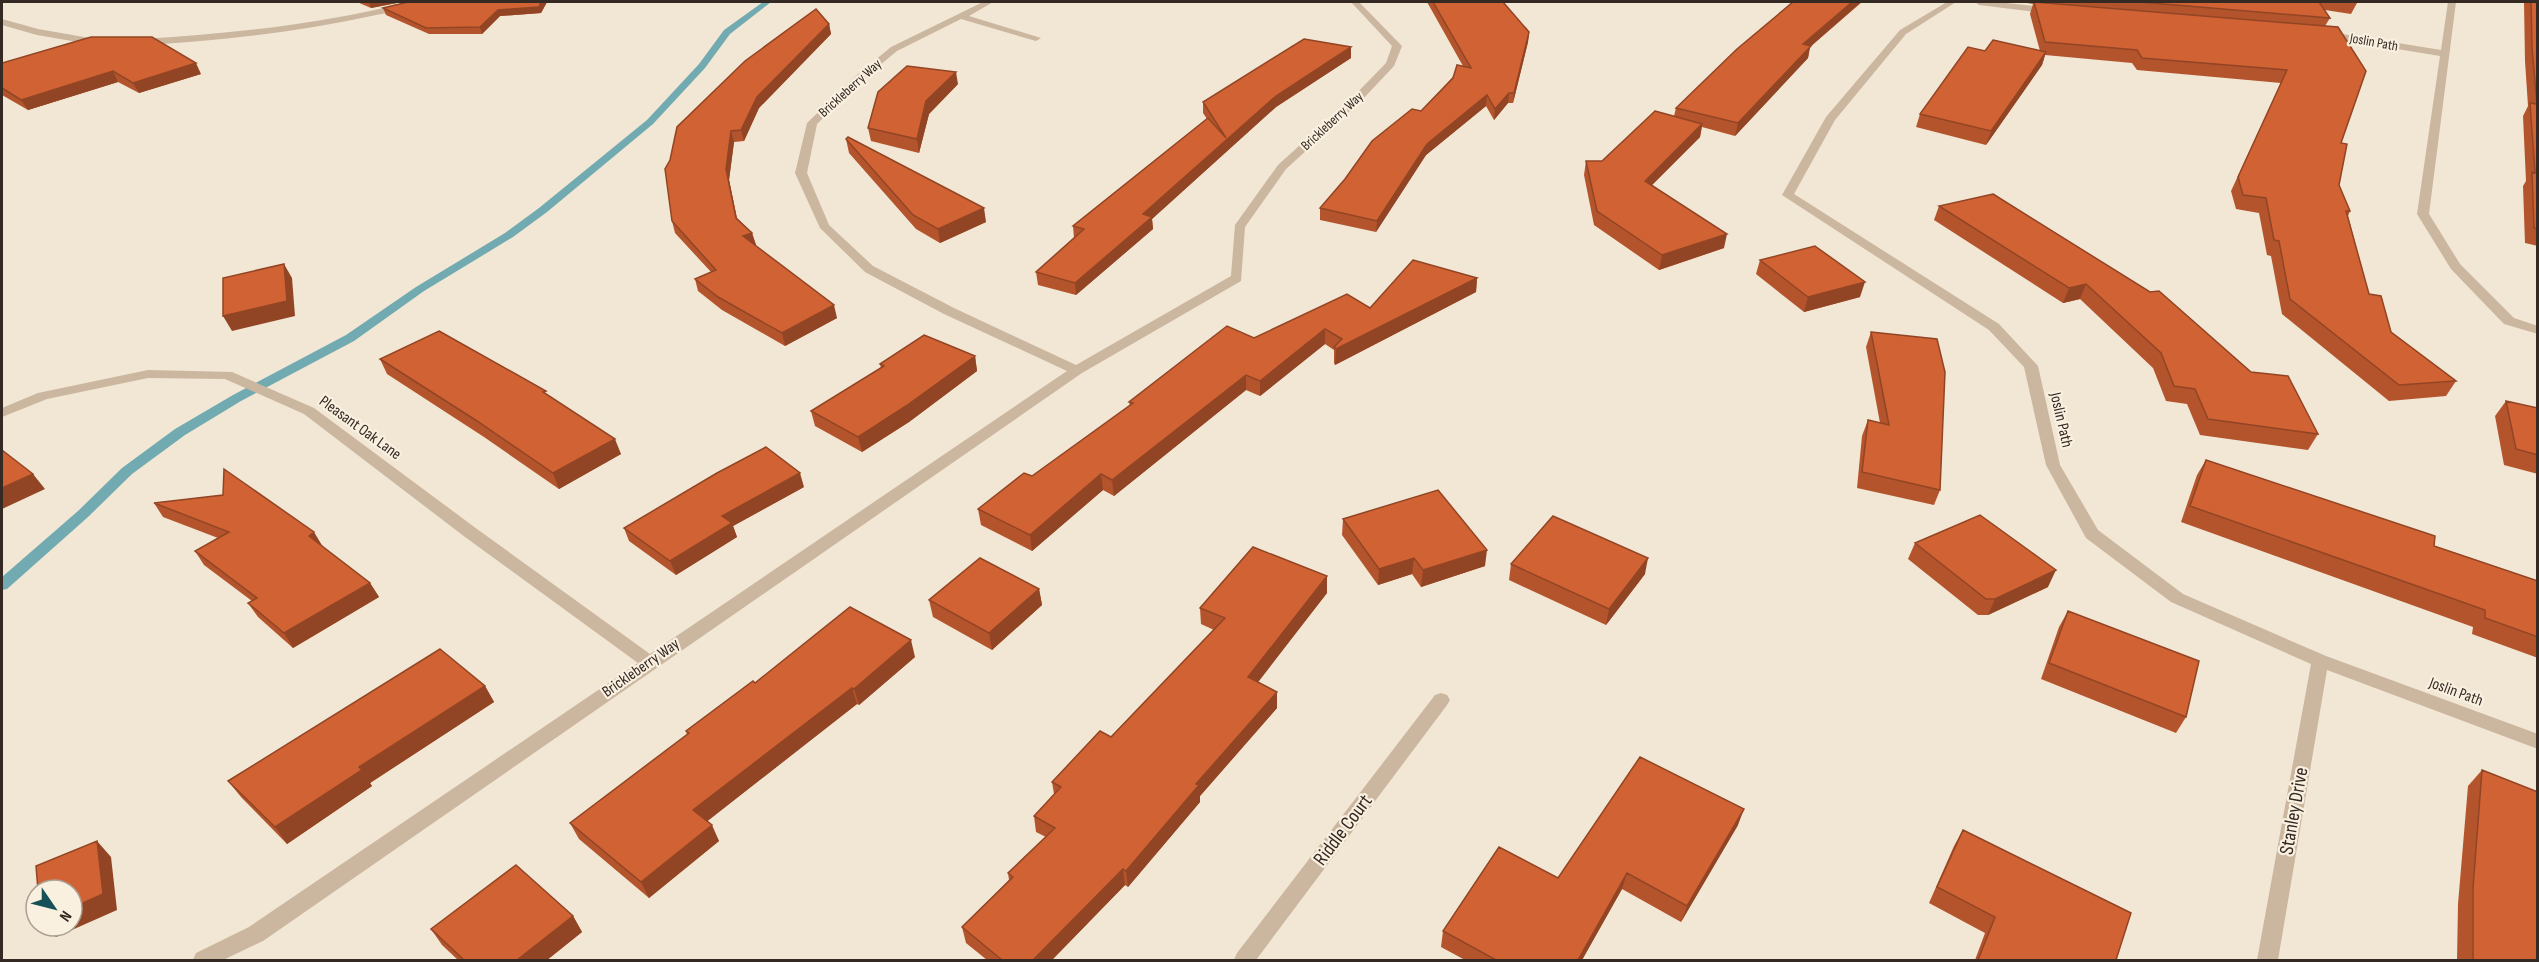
<svg xmlns="http://www.w3.org/2000/svg" width="2539" height="962" viewBox="0 0 2539 962" font-family="'Sofia Sans Condensed',sans-serif">
  <style>
    .lines { fill: none; stroke-linecap: round; stroke-linejoin: round }
    .stream { fill: #71abb1; fill-rule: evenodd }
    .minor { fill: #cbb69f; fill-rule: evenodd }
    .wall { fill: #b4542d }
    .shaded-wall { fill: #924524 }
    .building { fill: #d16234; stroke: #924524; stroke-width: 1.5 }
    .labels { text-anchor: middle; dominant-baseline: central; stroke-width: 4.5; stroke-linejoin: round; paint-order: stroke }
    .far-street-label { font-size: 14px; fill: #342923; stroke: #faf0e0 }
    .street-label { font-size: 16px; fill: #342923; stroke: #faf0e0 }
    .near-street-label { font-size: 20px; fill: #342923; stroke: #faf0e0 }
  </style>
  <rect width="100%" height="100%" fill="#f2e6d4"/>
  <g class="lines">
    <!-- stream -->
    <path class="stream" d="M763 2H771L730 34 705 68 653 124 547 212 513 237 424 291 354 341 241 401 185 435 132 474 88 517 7 589 2 590V577L78 511 122 468 175 429 233 395 346 335 416 287 505 233 539 208 647 120 699 64 724 30Z"/>
    <!-- minor -->
    <path class="minor" d="M410 2H423C412 10 390 12 376 15 298 32 219 41 140 45L135 42 140 39C231 34 321 24 410 2Z
      M983 2H993L969 16 1041 38 1036 41 961 19 897 51 863 79 817 124 807 173 829 225 873 266 954 308 1076 365 1231 276 1235 225 1278 165 1353 97 1386 63 1392 46 1351 2H1359L1402 46 1394 66 1361 101 1286 169 1245 227 1241 281 1082 373 263 941 223 960H193L196 953 249 927 638 663 465 537 304 414 225 379 148 378 47 399 2 417V408L38 393 148 370 232 372 314 408 477 529 650 654 1067 371 944 314 865 272 820 228 795 173 807 123 857 75 891 47Z
      M1947 2H1956L1906 34 1835 120 1794 194 1999 324 2038 366 2060 465 2098 530 2183 594 2326 656 2538 734V749L2327 670 2278 960H2257L2311 664 2171 602 2086 538 2046 465 2024 367 1989 330 1782 195 1826 117 1900 30Z
      M1975 2H1997L2052 8 2057 11 2052 14 1979 5Z
      M2448 2H2456L2429 214 2460 264 2514 318 2538 326V334L2504 324 2451 269 2417 214 2440 56 2324 37 2319 34 2324 31 2441 50Z
      M2 19 38 29 101 40 106 43 101 46 37 35 2 25Z
      M1441 693 1447 695 1450 700 1447 705 1256 960H1234L1237 953 1435 695Z"/>
  </g>
  <!-- wall -->
  <path class="wall" d="M357 2H402L371 8Z
    M408 2H547L541 13 500 16 482 34H429L386 15 383 8Z
    M1427 2H1503L1529 32 1528 42 1513 103H1508L1494 120 1486 106 1426 155 1376 232 1320 220V208L1421 111 1463 66Z
    M1793 2H1862L1810 47 1808 58 1735 136 1702 127 1700 137 1652 185 1724 248 1659 270 1594 225 1584 175 1586 161H1602L1674 116 1676 108Z
    M2026 2H2357V3L2351 14 2325 10 2330 18 2325 26 2341 143 2339 185 2350 211 2348 216 2369 294 2391 332 2456 381 2446 396 2389 401 2282 314 2271 256 2267 255 2259 213 2236 209 2231 191 2281 83 2137 70 2132 63 2045 55 2042 65 1986 145 1916 127 1920 114 1985 51H2040L2030 14 2033 4 2027 3Z
    M2524 2H2538V246L2525 243 2523 186 2526 181 2523 116 2528 106 2525 61Z
    M829 24 831 34 759 108 744 141 734 142 729 180 737 218 752 233 756 245H755L837 318 785 346 722 310 698 291 695 279 711 272 675 233 672 221 745 61Z
    M1351 47V58L1276 107 1152 219 1153 229 1076 295 1038 285 1036 272 1074 238 1073 226 1207 119 1203 113V102Z
    M2 63 201 74 139 93 118 82 28 110 2 95Z
    M958 84 929 114 919 153 871 141 868 128Z
    M846 139 986 222 940 243 916 229 849 153Z
    M1993 194 2318 434 2308 450 2200 435 2187 404 2166 401 2153 368 2080 299 2063 303 1934 220 1939 206Z
    M1760 260 1860 297 1804 312 1756 274Z
    M1477 278 1476 292 1335 365 1334 363V350L1325 344 1260 396 1246 390 1114 496 1103 490 1032 551 981 525 978 509 1032 476 1130 406 1129 402 1254 338 1370 308Z
    M1871 332 1940 490 1934 505 1857 488 1862 436 1868 420 1880 423 1866 347Z
    M975 356 977 371 909 422 862 452 815 426 811 411 881 368 880 364Z
    M380 359 547 395 621 454 559 489 484 437 387 374Z
    M2506 401 2538 408V474L2504 465 2495 416Z
    M2206 460 2434 546 2538 581V658L2472 634 2473 627 2181 522 2197 475Z
    M804 487 733 526 737 537 676 575 629 541 624 528Z
    M154 503 323 547 370 583 379 597 293 648 258 617 248 603 252 601 204 565 195 551 218 538 163 517Z
    M1343 519 1485 566 1421 587 1412 574 1378 585 1342 535Z
    M1915 543 2048 587 1988 615H1978L1908 559Z
    M1511 564 1645 574 1606 625 1509 580Z
    M1039 589 1042 605 992 650 933 617 929 600Z
    M1327 593 1257 682 1277 708 1200 796V802L1128 887 1125 885 1052 960H987L966 943 962 927 1009 880 1008 873 1046 837 1036 832 1034 816 1054 794 1052 782 1111 737 1214 630 1201 624 1200 608Z
    M2068 611 2186 717 2176 733 2041 679 2059 627Z
    M915 657 859 705 857 704 707 821 719 841 649 898 579 839 570 823 687 735 686 731 755 683Z
    M485 686 494 702 370 783 372 786 287 844 241 797 228 781Z
    M2482 770 2538 960H2457L2458 904 2468 786Z
    M1738 825 1681 922 1622 889 1582 960H1465L1441 947 1443 931 1558 878Z
    M1963 830 2116 960H1975L1985 933 1929 903 1954 846Z
    M573 916 582 932 547 960H458L442 945 431 929Z"/>
  <!-- shaded-wall -->
  <path class="shaded-wall" d="M369 2H402L371 8Z
    M541 2H547L541 13 500 16 482 34 480 27 498 10Z
    M1852 2H1861L1810 47 1808 58 1735 136 1738 123 1803 44Z
    M829 24 831 34 759 108 744 141 741 130 757 97Z
    M1529 32 1528 42 1513 103 1514 93Z
    M1351 47V58L1276 107 1152 219 1153 229 1076 295 1075 283 1143 214 1276 96Z
    M2046 52 2042 65 1986 145 1991 131Z
    M196 63 201 74 139 93 133 83Z
    M113 71 118 82 28 110 21 100Z
    M956 72 958 84 929 114 919 153 917 139 926 101Z
    M1509 93 1508 103 1494 120 1495 109Z
    M1487 95 1486 106 1426 155 1376 232 1377 221 1427 144Z
    M1702 124 1700 137 1642 195 1645 181Z
    M731 131 734 142 729 180 739 229 726 169Z
    M984 208 986 222 940 243 938 229Z
    M752 233 756 245 746 248 743 236Z
    M1727 234 1724 248 1659 270 1662 255Z
    M284 264 292 278 295 316 232 331 223 316Z
    M1477 278 1476 292 1335 365 1336 349Z
    M1865 282 1860 297 1804 312 1808 297Z
    M2086 284 2080 299 2063 303 2069 288Z
    M834 305 837 318 785 346 782 333Z
    M1325 329V344L1260 396V381Z
    M975 356 977 371 909 422 862 452 858 437Z
    M1246 375V390L1114 496 1112 480Z
    M615 439 621 454 559 489 553 473Z
    M800 473 804 487 733 526 737 537 676 575 670 561 722 516Z
    M33 474 45 489 2 509V488Z
    M1101 474 1103 490 1032 551 1030 535Z
    M314 532 323 547 309 536Z
    M1487 550 1485 566 1421 587 1423 570Z
    M1414 558 1412 574 1378 585 1379 569Z
    M1648 558 1645 574 1606 625 1609 609Z
    M2056 570 2048 587 1988 615 1995 599Z
    M1327 576V593L1249 694 1248 677Z
    M370 583 379 597 293 648 284 633Z
    M1039 589 1042 605 992 650 989 633Z
    M911 640 915 657 859 705 854 689Z
    M485 686 494 702 370 783 372 786 287 844 275 827 359 767Z
    M852 688 857 704 700 827 693 810Z
    M1277 692V708L1200 796V802L1128 887 1126 871 1196 784Z
    M1744 809 1738 825 1681 922 1687 906Z
    M712 825 719 841 649 898 641 882Z
    M97 841 111 857 117 910 56 937 44 926H72V908Z
    M1123 869 1125 885 1052 960H1033Z
    M1627 873 1622 889 1582 960H1578Z
    M573 916 582 932 547 960H517Z"/>
  <!-- building -->
  <path class="building" d="M408 2H541L539 7 498 10 480 27 426 28 383 8Z
    M1433 2H1503L1529 32 1514 93H1509L1495 109 1487 95 1427 144 1377 221 1320 208 1345 179 1372 141 1412 109 1421 111 1453 78 1457 65 1471 68Z
    M1793 2H1852L1803 44 1811 46 1738 123 1676 108 1737 49Z
    M2034 2 2338 27 2366 71 2341 143 2347 144 2339 185 2350 211H2346L2369 294 2381 296 2391 332 2456 381 2399 385 2290 299 2279 241 2274 240 2266 198 2243 195 2238 177 2287 70 2142 58 2137 50 2045 42Z
    M2140 2H2319L2330 18Z
    M2531 2H2538V229L2534 228 2532 172 2535 173 2530 103 2537 104 2532 48Z
    M816 9 829 24 757 97 741 130 731 131 726 169 736 218 752 233 743 236 834 305 782 333 718 297 695 279 716 270 672 221 665 169 670 160 677 127 745 61Z
    M91 37H152L196 63 133 83 113 71 21 100 2 88V63Z
    M1304 39 1351 47 1276 96 1143 214 1152 217 1075 283 1036 272 1084 229 1073 226 1208 118 1226 138 1203 102Z
    M1993 40 2046 52 1991 131 1920 114 1968 47 1985 51Z
    M907 66 956 72 926 101 917 139 868 128 878 92Z
    M1655 111 1702 124 1645 181 1727 234 1662 255 1597 211 1586 161H1602Z
    M848 137 984 208 938 229 913 215 846 139Z
    M1993 194 2150 292 2159 291 2251 372 2288 376 2318 434 2208 419 2195 389 2174 386 2161 353 2086 284 2069 288 1939 206Z
    M1815 246 1865 282 1808 297 1760 260Z
    M1413 260 1477 278 1336 349 1334 347 1342 339 1325 329 1260 381 1246 375 1112 480 1101 474 1030 535 978 509 1024 473 1032 476 1133 403 1129 402 1227 326 1254 338 1347 294 1370 308Z
    M284 264 287 301 223 316V278Z
    M439 331 546 391 543 392 615 439 553 473 477 421 380 359Z
    M1871 332 1937 339 1945 372 1940 490 1862 472 1868 420 1889 425Z
    M924 335 975 356 906 406 858 437 811 411 884 366 880 364Z
    M2506 401 2538 408V455L2516 449Z
    M766 447 800 473 722 516 732 523 670 561 624 528 717 473Z
    M2 450 33 474 2 488Z
    M2206 460 2435 536 2434 546 2538 581V637L2485 618V610L2190 506Z
    M224 469 314 532 309 536 370 583 284 633 248 603 257 598 195 551 229 532 154 503 223 495Z
    M1438 490 1487 550 1423 570 1414 558 1379 569 1343 519Z
    M1980 515 2056 570 1995 599H1986L1915 543Z
    M1553 516 1648 558 1609 609 1511 564Z
    M1253 547 1327 576 1248 677 1277 692 1196 784 1199 785 1126 871 1123 869 1033 960H1002L962 927 1013 877 1008 873 1055 828 1034 816 1061 787 1052 782 1100 731 1111 737 1225 618 1200 608Z
    M980 558 1039 589 989 633 929 600Z
    M850 607 911 640 854 689 852 688 693 810 712 825 641 882 570 823 689 733 686 731 753 681 755 683Z
    M2068 611 2199 661 2186 717 2049 663Z
    M440 649 485 686 359 767 362 770 275 827 228 781Z
    M1640 757 1744 809 1687 906 1627 873 1578 960H1496L1443 931 1499 847 1558 878Z
    M2482 770 2538 792V960H2473V888Z
    M1963 830 2131 913 2116 960H1978L1995 917 1937 887Z
    M97 841 103 894 72 908V890H38L36 866Z
    M516 865 573 916 517 960H464L431 929Z"/>
  <g class="labels">
    <!-- far-street labels -->
    <g class="far-street-label">
      <text transform="translate(2374 42) rotate(10)">Joslin Path</text>
      <text transform="translate(850 88) rotate(-42)">Brickleberry Way</text>
      <text transform="translate(1332 121) rotate(-43)">Brickleberry Way</text>
    </g>
    <!-- street labels -->
    <g class="street-label">
      <text transform="translate(2061 420) rotate(77)">Joslin Path</text>
      <text transform="translate(360 428) rotate(36)">Pleasant Oak Lane</text>
      <text transform="translate(641 668) rotate(-35)">Brickleberry Way</text>
      <text transform="translate(2456 692) rotate(20)">Joslin Path</text>
    </g>
    <!-- near-street labels -->
    <g class="near-street-label">
      <text transform="translate(2294 811) rotate(-80)">Stanley Drive</text>
      <text transform="translate(1343 830) rotate(-53)">Riddle Court</text>
    </g>
  </g>
  <!-- border -->
  <rect width="2539" height="962" fill="none" stroke="#342923" stroke-width="6"/>
  <!-- north arrow -->
  <g transform="translate(54 908) rotate(125)"><circle r="28" fill="#faf0e0" stroke="#aba094" stroke-width="1.5"/>
  <path d="M0-4.5L10 22L0 15L-10 22Z" fill="#165058"/>
  <text y="-9" font-size="16" font-weight="bold" text-anchor="middle" fill="#342923">N</text>
  </g>
</svg>
